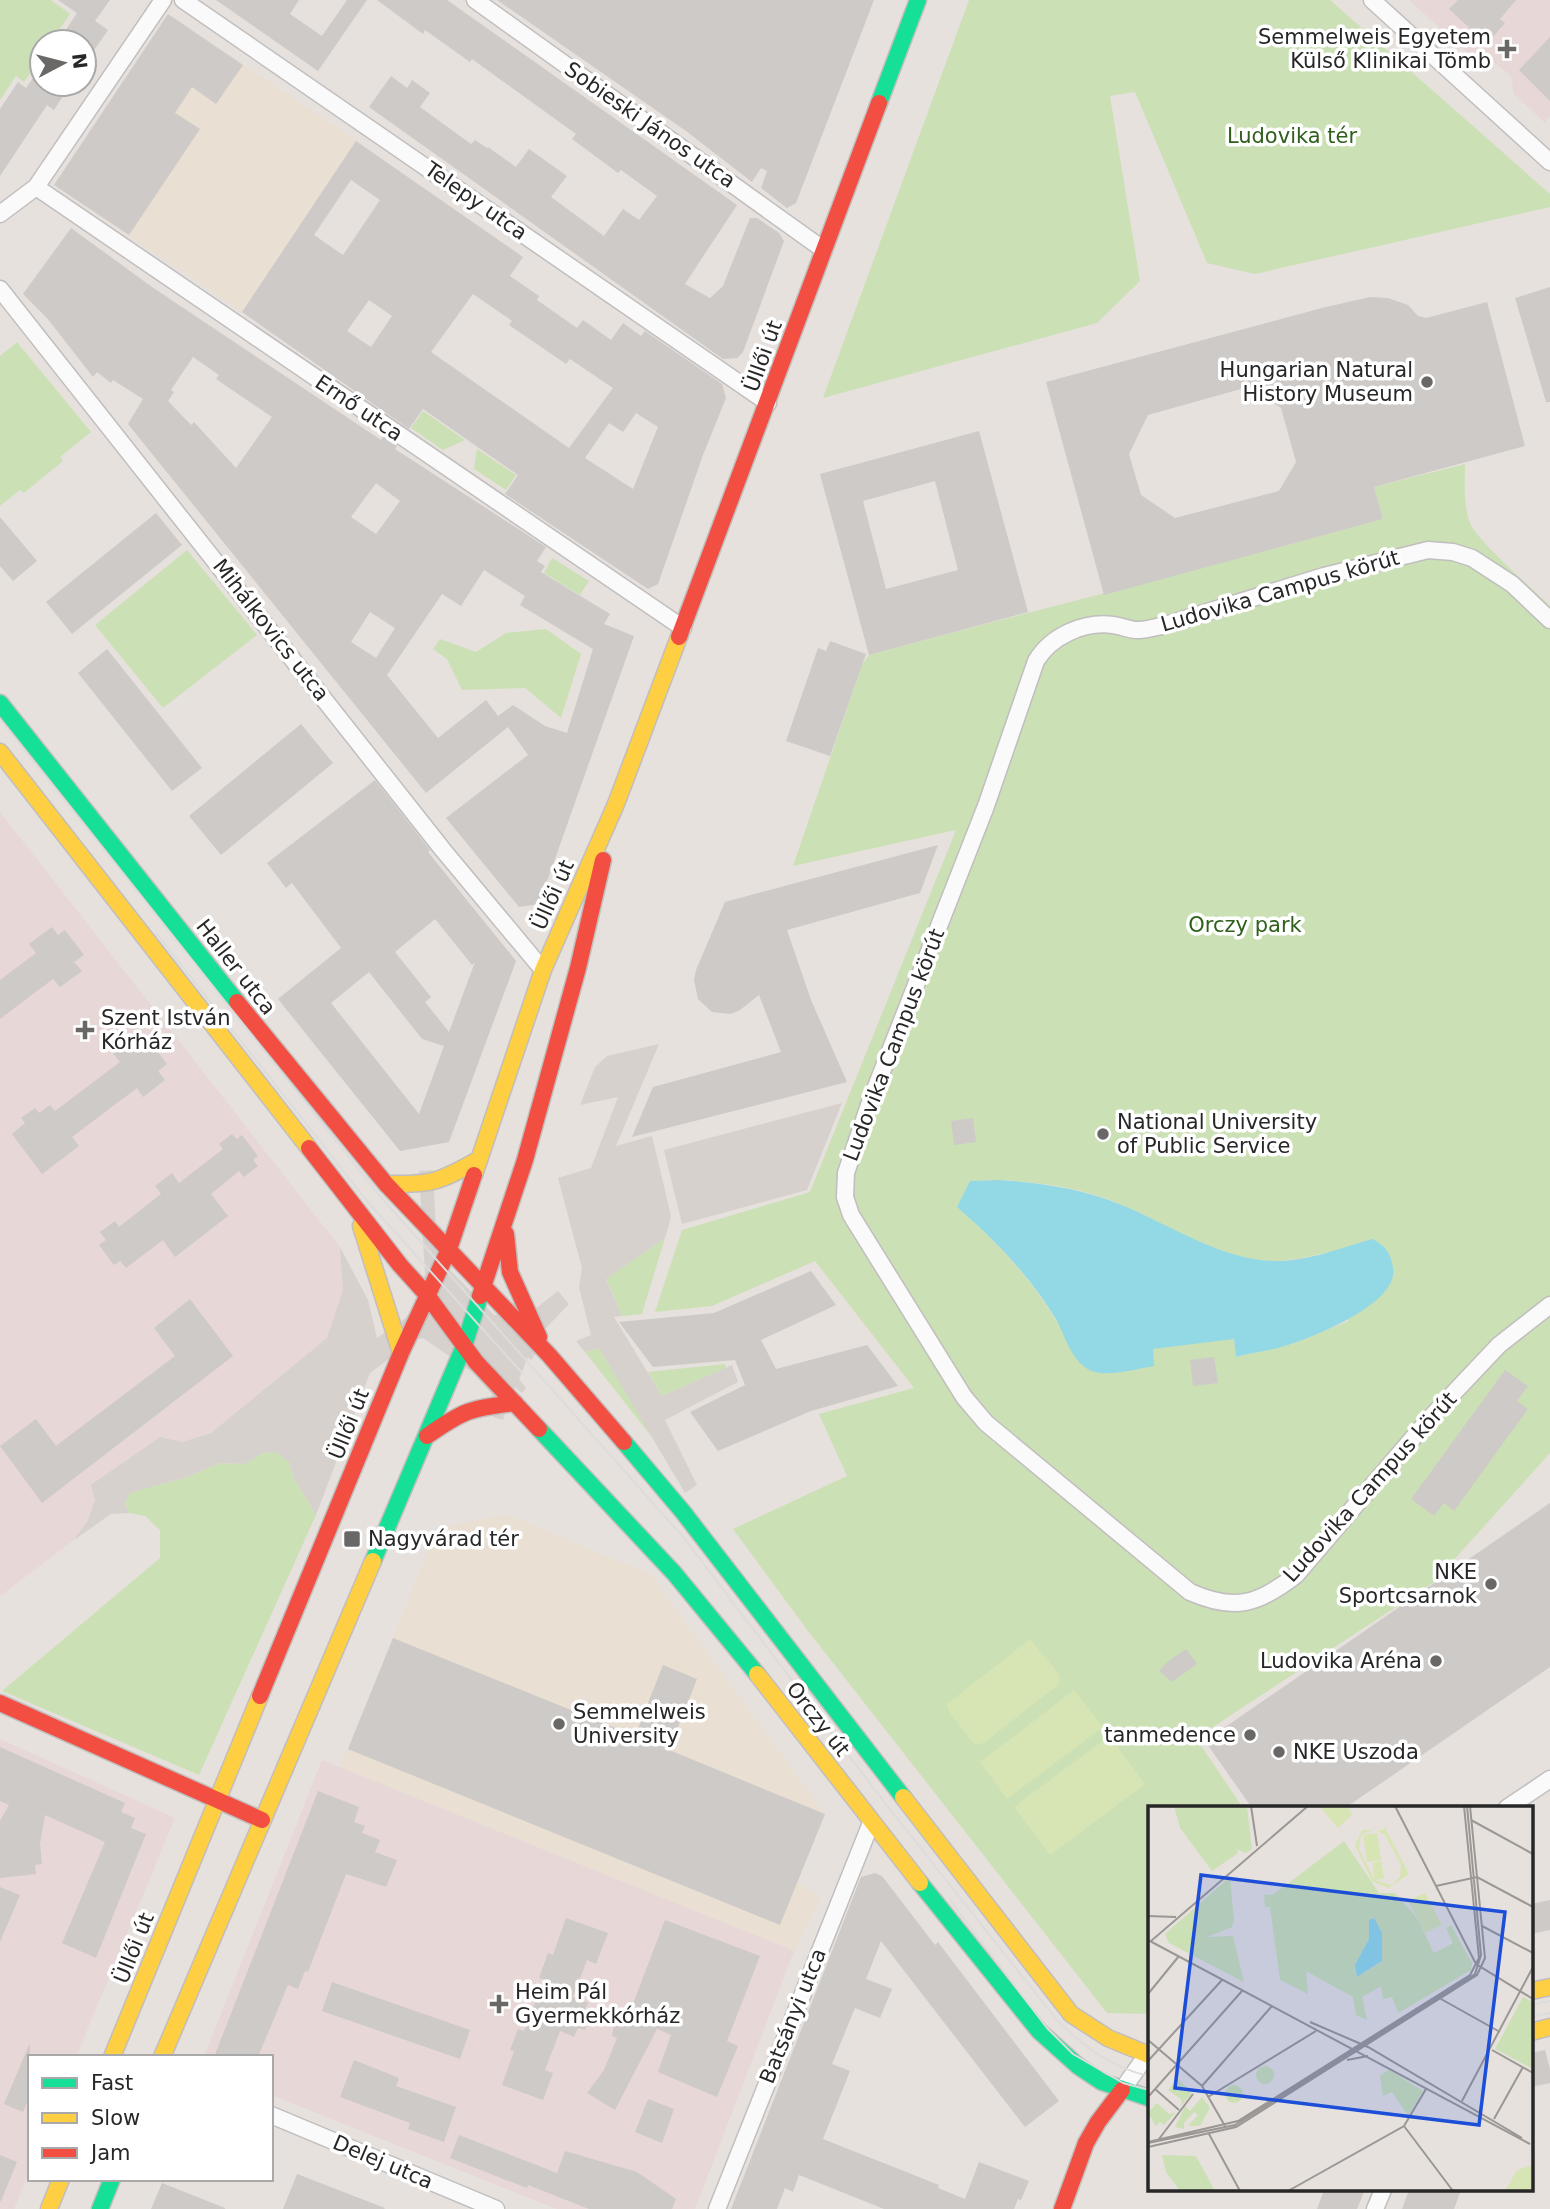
<svg xmlns="http://www.w3.org/2000/svg" width="1550" height="2209" viewBox="0 0 1550 2209" font-family="'DejaVu Sans',sans-serif">
  <style>
    .education { fill: #e9dfd2 }
    .medical { fill: #e8d7d7 }
    .green { fill: #cce0b6; fill-rule: evenodd }
    .pitch { fill: #d7e4b4 }
    .plaza { fill: #d6d1cd }
    .water { fill: #93d8e5 }
    .building { fill: #cdcac7; fill-rule: evenodd }
    .lines { fill: none; stroke-linecap: round; stroke-linejoin: round }
    .street-casing { stroke: #c0bebe; stroke-width: 19 }
    .fast-casing { stroke: #c0bebe; stroke-width: 19 }
    .slow-casing { stroke: #c0bebe; stroke-width: 19 }
    .jam-casing { stroke: #c0bebe; stroke-width: 19 }
    .street { stroke: #fbfafa; stroke-width: 16 }
    .fast { stroke: #16e098; stroke-width: 16 }
    .slow { stroke: #ffcf43; stroke-width: 16 }
    .jam { stroke: #f24e42; stroke-width: 16 }
    .tram { stroke: #dddcdd; stroke-width: 2 }
    .poi-dot { fill: #6a6867; stroke: #fff; stroke-width: 2.5 }
    .labels { text-anchor: middle; dominant-baseline: central; stroke-width: 7; stroke-linejoin: round; paint-order: stroke }
    .poi-label { font-size: 21px; fill: #272727; stroke: #fff; text-anchor: start }
    .street-label { font-size: 21px; fill: #272727; stroke: #fff }
    .park-label { font-size: 21px; fill: #30601c; stroke: #fff }
    .inset-road { fill: none; stroke: #9a9794; stroke-width: 2 }
    .view { fill: #1d4ed8; fill-opacity: 0.15; stroke: #1d4ed8; stroke-width: 3.5 }
    .inset-edge { fill: none; stroke: #272727; stroke-width: 3.5 }
  </style>
  <rect width="100%" height="100%" fill="#e6e1dd"/>
  <!-- education -->
  <path class="education" d="M168 14 356 141 242 312 54 185Z
    M506 1514 654 1576 657 1584 825 1814 797 1883 821 1896 794 1951 340 1767 437 1529Z"/>
  <!-- medical -->
  <path class="medical" d="M1409 0H1550V116L1545 123 1514 94 1511 76 1503 69 1495 63H1479Z
    M0 812 340 1247 343 1290 327 1338 211 1433 182 1442 160 1437 92 1485 95 1500 88 1520 74 1540 0 1596Z
    M0 1739 175 1818 76 2057H30V2170L14 2209H0Z
    M322 1760 794 1951 695 2209H557L271 2095V2057H204Z"/>
  <!-- green -->
  <path class="green" d="M0 0H51L70 14 51 42H42V56L24 82 16 76 0 100Z
    M969 0H1330L1550 194V207L1255 274 1207 263 1135 92 1110 96 1140 281 1097 323 823 398Z
    M17 342 91 432 60 457 63 461 24 493 20 490 0 506V356Z
    M423 411 465 440 443 450 411 428Z
    M477 449 516 475 506 490 474 469Z
    M1465 464C1465 484 1463 504 1470 523 1479 543 1532 588 1550 606V1453L1434 1582 1196 1738 1243 1808H1149V2014L1107 2013 808 1631 733 1529 847 1476 819 1414 914 1388 815 1261 712 1306 655 1312 682 1230 810 1192 956 830 793 866 862 665 869 655C1040 609 1211 566 1383 519L1374 487ZM999 1180C1032 1182 1064 1185 1095 1195 1150 1212 1219 1263 1276 1261 1294 1261 1312 1256 1329 1252L1348 1321 1292 1344 1236 1357 1234 1338 1152 1349 1057 1322C1030 1277 996 1241 957 1207L970 1181Z
    M187 550 257 635 163 708 95 625Z
    M552 558 589 581 580 595 544 573Z
    M546 629 581 654 561 718 525 688 462 690 447 659 433 649 440 639 476 652 506 633Z
    M665 1238 642 1314 622 1316 606 1278Z
    M599 1348 662 1450 585 1352Z
    M725 1364 726 1368 662 1396 648 1372Z
    M276 1452 289 1462 294 1478 316 1515 199 1775 2 1691 160 1558V1530L145 1516 129 1513 125 1503 129 1493 187 1477 220 1463 245 1464 263 1453Z"/>
  <!-- pitch -->
  <path class="pitch" d="M1030 1639 1059 1674 1060 1680 1058 1685 985 1742 978 1745 973 1743 948 1710 947 1704Z
    M1074 1690 1103 1727 1007 1799 980 1762Z
    M1109 1736 1145 1784 1050 1855 1014 1807Z"/>
  <!-- plaza -->
  <path class="plaza" d="M659 1044 616 1146 652 1136 671 1216 669 1225 665 1238 606 1279 622 1316 614 1317 662 1396 732 1365 738 1382 665 1420 697 1485 685 1493 599 1348 585 1352 576 1341 591 1335 579 1287 582 1268 558 1178 591 1168 618 1097 580 1105 595 1067 607 1056Z
    M842 1103 807 1190 682 1224 664 1150Z
    M433 1170 436 1232 446 1266 494 1315 535 1309 558 1291 569 1304 543 1331 536 1353 531 1360 528 1357 519 1379 526 1388 522 1393 515 1387 511 1393 503 1420 493 1417 492 1394 472 1372 423 1338 414 1340 370 1373 316 1515 294 1478 289 1462 276 1452 263 1453 245 1464 220 1463 187 1477 130 1493 125 1503 129 1513 111 1514 74 1540 88 1520 95 1500 91 1485 160 1437 182 1442 211 1433 327 1338 343 1290 340 1247 368 1300 377 1338 402 1321 410 1313 425 1274 419 1171Z"/>
  <!-- water -->
  <path class="water" d="M999 1180C1043 1183 1083 1189 1124 1206 1172 1226 1220 1259 1273 1261 1306 1262 1341 1248 1372 1239 1385 1245 1391 1253 1393 1268 1399 1302 1320 1334 1294 1343 1276 1350 1255 1352 1236 1357L1234 1339 1153 1349 1154 1366C1137 1369 1112 1376 1095 1372 1073 1366 1066 1338 1057 1321 1031 1277 995 1240 957 1207L970 1181Z"/>
  <!-- building -->
  <path class="building" d="M58 0H110L95 21 108 30 84 65V42H58L77 13Z
    M216 0H299L290 14 322 36 347 0H367L318 71Z
    M377 0H447L737 205 685 284 710 298 723 286 750 218H757L779 233 784 241 743 352 737 358 723 359 369 107 391 76 407 88 412 80 430 93 420 107 471 144 475 140 487 148 488 147 516 167 529 149 567 176 551 197 604 236 623 209 639 220 657 196 621 170 618 173 572 139 576 134 472 59 470 62 425 30 423 34Z
    M497 0H874L796 203 787 208 761 188 767 171 761 168 752 182 686 131Z
    M1458 0H1516L1500 19 1505 23 1487 44 1449 9Z
    M168 14 243 65 216 104 192 87 175 113 200 129 129 235 54 185Z
    M1550 37V101L1519 70Z
    M42 65V84H71L54 110 47 105 0 176V109L18 82 26 88Z
    M356 141 523 257 510 276 539 296 537 300 577 328 583 320 611 340 623 323 641 336 645 331 722 384 726 398 703 455 658 584 648 589 505 494 518 475 423 409 409 429 242 312ZM351 180 380 200 343 255 314 235ZM473 294 512 321 509 325 566 364 570 359 613 388 569 448 431 352ZM369 300 392 316 371 347 347 331ZM636 413 658 427 633 489 585 458 609 423 623 432Z
    M71 228 152 287 381 440 383 436 397 446 395 449 546 547 537 561 545 566 541 572 610 614 604 624 634 636 539 904 519 907 446 818 528 755 508 727 426 793 128 424 143 399 113 380 111 383 97 372 93 377 47 318 23 294ZM193 357 219 375 216 379 272 417 236 468 194 422 191 425 168 401 174 392 171 390ZM376 483 400 501 376 534 351 517ZM484 570 525 596 520 605 593 649 567 733 545 726 513 705 498 716 486 700 438 738 387 675 442 594 461 606ZM370 612 395 628 376 658 351 642Z
    M1550 287V402H1546L1515 298Z
    M1370 297 1388 298 1408 305 1418 316 1426 318 1487 302 1525 446 1374 487 1383 519 1104 595 1046 382 1326 307ZM1248 387 1281 408 1296 462 1279 491 1175 518 1141 495 1129 454 1148 415Z
    M979 431 1028 612 869 655 820 474ZM935 481 958 570 886 589 863 501Z
    M156 513 182 545 72 634 46 602Z
    M0 517 37 561 13 581 0 566Z
    M830 641 866 654 830 756 786 741 818 648 826 651Z
    M107 649 202 768 172 791 78 673Z
    M301 724 333 763 221 855 189 816Z
    M375 780 430 850 428 852 516 961 449 1142 400 1151 278 999 341 948 292 883 286 888 267 863ZM435 919 472 965 475 962 449 1032 425 1002 431 997 395 952ZM369 972 422 1039 444 1046 419 1114 331 1003Z
    M938 845 920 893 787 930 811 1000 847 1082 632 1137 653 1087 781 1052 759 995 740 1010 731 1014 712 1012 698 999 694 980 696 970 725 902Z
    M52 927 58 935 65 930 84 955 74 962 82 971 60 987 53 979 0 1019V980L36 953 29 944Z
    M136 1036 142 1045 148 1039 167 1064 158 1071 165 1080 143 1097 137 1088 72 1137 79 1146 42 1174 12 1134 25 1123 21 1118 35 1108 39 1113 50 1105 55 1111 120 1062 113 1053Z
    M973 1118 976 1142 954 1145 951 1121Z
    M232 1134 237 1139 242 1135 258 1156 253 1160 258 1166 244 1177 239 1171 211 1194 228 1216 175 1257 163 1240 126 1268 120 1261 114 1265 99 1245 106 1240 100 1232 115 1221 119 1227 161 1194 155 1186 172 1173 179 1183 223 1149 219 1144Z
    M811 1271 836 1305 761 1340 776 1369 867 1345 898 1386 811 1411 718 1451 690 1412 745 1385 735 1360 653 1367 619 1322 714 1313Z
    M190 1299 233 1356 42 1503 0 1446 36 1419 56 1446 175 1356 154 1328Z
    M1214 1357 1218 1383 1193 1386 1190 1360Z
    M1505 1370 1528 1386 1517 1401 1528 1409 1454 1511 1444 1503 1434 1516 1411 1499Z
    M1550 1503V1667L1345 1808H1252L1205 1741Z
    M393 1638 635 1736 663 1665 697 1679 669 1750 825 1814 780 1925 348 1749Z
    M1186 1649 1197 1664 1172 1682 1159 1671 1167 1662Z
    M0 1747 125 1803 121 1812 135 1818 131 1828 146 1834 96 1958 62 1943 105 1842 45 1815 40 1844 42 1864 35 1865 36 1874 0 1878V1821L9 1805 0 1801Z
    M318 1791 359 1807 354 1822 365 1826 362 1833 380 1840 375 1852 397 1860 386 1887 346 1874 308 1972 305 1971 298 1989 288 1985 258 2057H214Z
    M875 1873 882 1876 935 1945 938 1942 1059 2101 1025 2127 881 1941 866 1979 892 1989 880 2018 855 2008 832 2064 850 2071 823 2139 939 2185 938 2188 965 2199 979 2162 1029 2181 1021 2200 1018 2199 1014 2209H884L799 2175 793 2192 785 2188 777 2209H731L861 1877Z
    M0 1887 20 1895 0 1942Z
    M1550 1900V1930L1531 1934V1904Z
    M566 1918 608 1933 596 1964 587 1960 573 1997 588 2003 584 2011 591 2014 585 2030 578 2028 574 2037 560 2031 545 2070 553 2073 543 2100 502 2085 514 2051 510 2050 518 2029 524 2031 544 1979 539 1978 548 1953 553 1955Z
    M665 1920 760 1956 727 2041 738 2046 717 2097 658 2072 671 2035 657 2029 615 2110 587 2093 604 2070 617 2038 612 2036 617 2009 628 2012 634 2001Z
    M332 1982 470 2030 460 2059 322 2011Z
    M30 2043V2096L23 2112 4 2104Z
    M1545 2050 1550 2069V2083L1531 2087V2053Z
    M354 2060 399 2078 396 2086 456 2107 444 2142 408 2129 410 2123 340 2097Z
    M648 2099 674 2109 662 2143 635 2132Z
    M459 2135 557 2173 565 2151 637 2172 676 2199 672 2209H589L528 2185 527 2188 450 2158Z
    M0 2155 17 2162 1 2201H0Z
    M297 2174 385 2208 384 2209H283Z
    M162 2183 225 2208V2209H151Z
    M1324 2190H1365L1357 2209H1317Z
    M1409 2190H1461L1454 2209H1402Z"/>
  <g class="lines">
    <!-- street casing -->
    <g class="street-casing">
      <path id="street" d="M183 0 768 403
        M475 0 824 250
        M1372 0 1550 162
        M36 187 683 628
        M0 214 36 187 163 0
        M0 289 443 850 543 970
        M1550 620 1512 584 1472 558 1453 552 1428 550 1324 576 1162 626C1155 627 1147 630 1140 630 1131 631 1122 626 1113 625 1084 621 1051 636 1036 661L986 806 870 1102 846 1173 845 1197 851 1215 964 1397 986 1423 1190 1592C1235 1612 1259 1604 1296 1575L1430 1418 1499 1345 1550 1305
        M1507 1808 1550 1779
        M1122 2090 1149 2052
        M271 2115 496 2209
        M717 2209 871 1823
        M1375 2209 1383 2190"/>
    </g>
    <!-- fast casing -->
    <g class="fast-casing">
      <path id="fast" d="M879 103 918 0
        M0 703 237 1002
        M539 1429 674 1573 757 1674
        M624 1442 683 1512 903 1797
        M373 1561 464 1346 480 1296
        M920 1883 1039 2031 1078 2066 1102 2082 1149 2098
        M100 2209 112 2179"/>
    </g>
    <!-- slow casing -->
    <g class="slow-casing">
      <path id="slow" d="M0 752 309 1148
        M474 1175 543 970 616 804 679 637
        M386 1184C432 1185 439 1182 478 1160
        M361 1226 401 1353
        M757 1674 920 1883
        M903 1797 1071 2014 1108 2038 1149 2055
        M1531 1991 1550 1987
        M1531 2032 1550 2027
        M112 2057 260 1696
        M162 2057 373 1561
        M49 2209 61 2179"/>
    </g>
    <!-- jam casing -->
    <g class="jam-casing">
      <path id="jam" d="M679 637 879 103
        M237 1002 386 1184 549 1355 624 1442
        M309 1148 400 1265 427 1295 476 1362 539 1429
        M506 1234 510 1272 539 1337
        M480 1296 525 1160 578 968 603 860
        M427 1436C464 1410 471 1408 515 1403
        M260 1696 401 1353 449 1249 474 1175
        M0 1703 262 1820
        M1062 2209 1086 2143 1098 2122 1122 2090"/>
    </g>
    <!-- street -->
    <use href="#street" class="street"/>
    <!-- fast -->
    <use href="#fast" class="fast"/>
    <!-- slow -->
    <use href="#slow" class="slow"/>
    <!-- jam -->
    <use href="#jam" class="jam"/>
    <!-- tram -->
    <path class="tram" d="M0 719 379 1195 684 1538 885 1803 1057 2020C1083 2046 1112 2068 1149 2076
      M156 933 367 1201 523 1374
      M949 1899 1047 2028 1073 2054 1123 2083 1149 2090
      M1531 2005 1550 2001
      M1531 2017 1550 2013"/>
  </g>
  <!-- markers -->
  <g class="poi-dot">
    <path d="M1503.5 38.5h7v7h7v7h-7v7h-7v-7h-7v-7h7z"/>
    <circle cx="1427" cy="382" r="7"/>
    <path d="M81.5 1019.5h7v7h7v7h-7v7h-7v-7h-7v-7h7z"/>
    <circle cx="1103" cy="1134" r="7"/>
    <rect x="343" y="1530" width="18" height="18" rx="3.5"/>
    <circle cx="1491" cy="1584" r="7"/>
    <circle cx="1436" cy="1661" r="7"/>
    <circle cx="559" cy="1724" r="7"/>
    <circle cx="1250" cy="1735" r="7"/>
    <circle cx="1279" cy="1752" r="7"/>
    <path d="M495.5 1993.5h7v7h7v7h-7v7h-7v-7h-7v-7h7z"/>
  </g>
  <g class="labels">
    <!-- poi labels -->
    <g class="poi-label">
      <text x="1491" y="37" text-anchor="end">Semmelweis Egyetem<tspan x="1491" dy="24">Külső Klinikai Tömb</tspan></text>
      <text x="1413" y="370" text-anchor="end">Hungarian Natural<tspan x="1413" dy="24">History Museum</tspan></text>
      <text x="101" y="1018">Szent István<tspan x="101" dy="24">Kórház</tspan></text>
      <text x="1117" y="1122">National University<tspan x="1117" dy="24">of Public Service</tspan></text>
      <text x="368" y="1539">Nagyvárad tér</text>
      <text x="1477" y="1572" text-anchor="end">NKE<tspan x="1477" dy="24">Sportcsarnok</tspan></text>
      <text x="1422" y="1661" text-anchor="end">Ludovika Aréna</text>
      <text x="573" y="1712">Semmelweis<tspan x="573" dy="24">University</tspan></text>
      <text x="1236" y="1735" text-anchor="end">tanmedence</text>
      <text x="1293" y="1752">NKE Uszoda</text>
      <text x="515" y="1992">Heim Pál<tspan x="515" dy="24">Gyermekkórház</tspan></text>
    </g>
    <!-- street labels -->
    <g class="street-label">
      <text transform="translate(650 125) rotate(35)">Sobieski János utca</text>
      <text transform="translate(476 201) rotate(35)">Telepy utca</text>
      <text transform="translate(763 356) rotate(-70)">Üllői út</text>
      <text transform="translate(359 408) rotate(34)">Ernő utca</text>
      <text transform="translate(1280 591) rotate(-16)">Ludovika Campus körút</text>
      <text transform="translate(271 630) rotate(52)">Mihálkovics utca</text>
      <text transform="translate(553 895) rotate(-66)">Üllői út</text>
      <text transform="translate(236 967) rotate(52)">Haller utca</text>
      <text transform="translate(894 1045) rotate(-69)">Ludovika Campus körút</text>
      <text transform="translate(349 1424) rotate(-68)">Üllői út</text>
      <text transform="translate(1370 1487) rotate(-48)">Ludovika Campus körút</text>
      <text transform="translate(818 1719) rotate(52)">Orczy út</text>
      <text transform="translate(134 1948) rotate(-68)">Üllői út</text>
      <text transform="translate(793 2016) rotate(-68)">Batsányi utca</text>
      <text transform="translate(383 2162) rotate(23)">Delej utca</text>
    </g>
    <!-- park labels -->
    <g class="park-label">
      <text x="1292" y="136">Ludovika tér</text>
      <text x="1245" y="925">Orczy park</text>
    </g>
  </g>
  <!-- overview -->
  <g transform="translate(1148 1806)">
    <rect width="385" height="385" fill="#e6e1dd"/>
    <path d="M26 0H99L104 43 98 47 89 43 90 47 64 65 32 22ZM196 35 231 87H247L269 112 286 147 305 137 298 122 303 119 324 157 323 164 250 207 244 191 235 193 233 180 214 191 219 214 208 209 205 191 158 165 160 188 132 174 122 101H117L116 89 126 88ZM221 115 232 135V157L209 171 207 159 221 133ZM82 71 86 114 84 121 59 131 85 130 96 176 21 137 17 128ZM375 191 385 196V263L347 243ZM108 269a9 9 0 1 1 18 0a9 9 0 1 1-18 0ZM241 264 275 285 260 310 244 286 235 290 232 269ZM30 273 44 287 32 301 34 294 20 284ZM77 288a9 9 0 1 1 18 0a9 9 0 1 1-18 0ZM54 291 62 302 52 320H40L50 309 46 306 36 317V323L27 321 37 300 42 305ZM9 297 21 308 28 306 16 319 12 316 8 320 0 307ZM14 349 48 350 67 385H32L18 366Z" fill="#cce0b6" fill-rule="evenodd"/>
    <path d="M171 0H198L205 8 190 22ZM236 20 261 68 240 82 224 75 207 39 214 24H236ZM226 23 237 29 253 59 252 71 243 79 227 74 236 72 233 55 225 57 226 73 211 43 213 29ZM229 27 233 54 219 56 215 29ZM277 87 294 119 277 127 260 95ZM385 359V385H357L369 364Z" fill="#d7e4b4" fill-rule="evenodd"/>
    <path d="M226 112 234 127V155L209 171 207 159 221 133V114Z" fill="#93d8e5"/>
    <path class="inset-road" d="M103 0 109 40M247 0 328 158 385 193M323 14 385 48M288 80 329 71 385 101M0 110 28 111M334 120 385 147M0 134 382 338M3 135 160 0M0 188 31 150M293 193 352 226M162 216 220 241 374 332M0 234 54 280 77 320M344 244 385 267M199 254 220 250M0 255 74 174M54 280 124 200M7 283 31 304M0 291 94 185M60 291 168 225M314 295 385 161M346 313 375 261M256 320 305 385M61 328 92 385M11 333 45 288M0 336 90 315 322 169 331 152 316 0M0 337 87 319 327 168 333 149 319 0M0 341 88 321 329 169 337 152 322 0M140 385 256 320 278 283"/>
    <path class="view" d="M53 69 357 106 331 319 27 282Z"/>
    <rect width="385" height="385" class="inset-edge"/>
  </g>
  <!-- legend -->
  <rect x="28" y="2055" width="245" height="126" fill="#ffffff" stroke="#a9a9a9" stroke-width="2"/>
  <rect x="42" y="2078" width="35" height="10" fill="#16e098" stroke="#a9a9a9" stroke-width="2"/>
  <text x="91" y="2090" font-size="21" fill="#272727">Fast</text>
  <rect x="42" y="2113" width="35" height="10" fill="#ffcf43" stroke="#a9a9a9" stroke-width="2"/>
  <text x="91" y="2125" font-size="21" fill="#272727">Slow</text>
  <rect x="42" y="2148" width="35" height="10" fill="#f24e42" stroke="#a9a9a9" stroke-width="2"/>
  <text x="91" y="2160" font-size="21" fill="#272727">Jam</text>
  <!-- north arrow -->
  <g transform="translate(63 63) rotate(83)"><circle r="33" fill="#ffffff" stroke="#a9a9a9" stroke-width="2"/>
  <path d="M0-5L12 26L0 18L-12 26Z" fill="#6a6867"/>
  <text y="-10" font-size="19" font-weight="bold" text-anchor="middle" fill="#272727">N</text>
  </g>
</svg>
